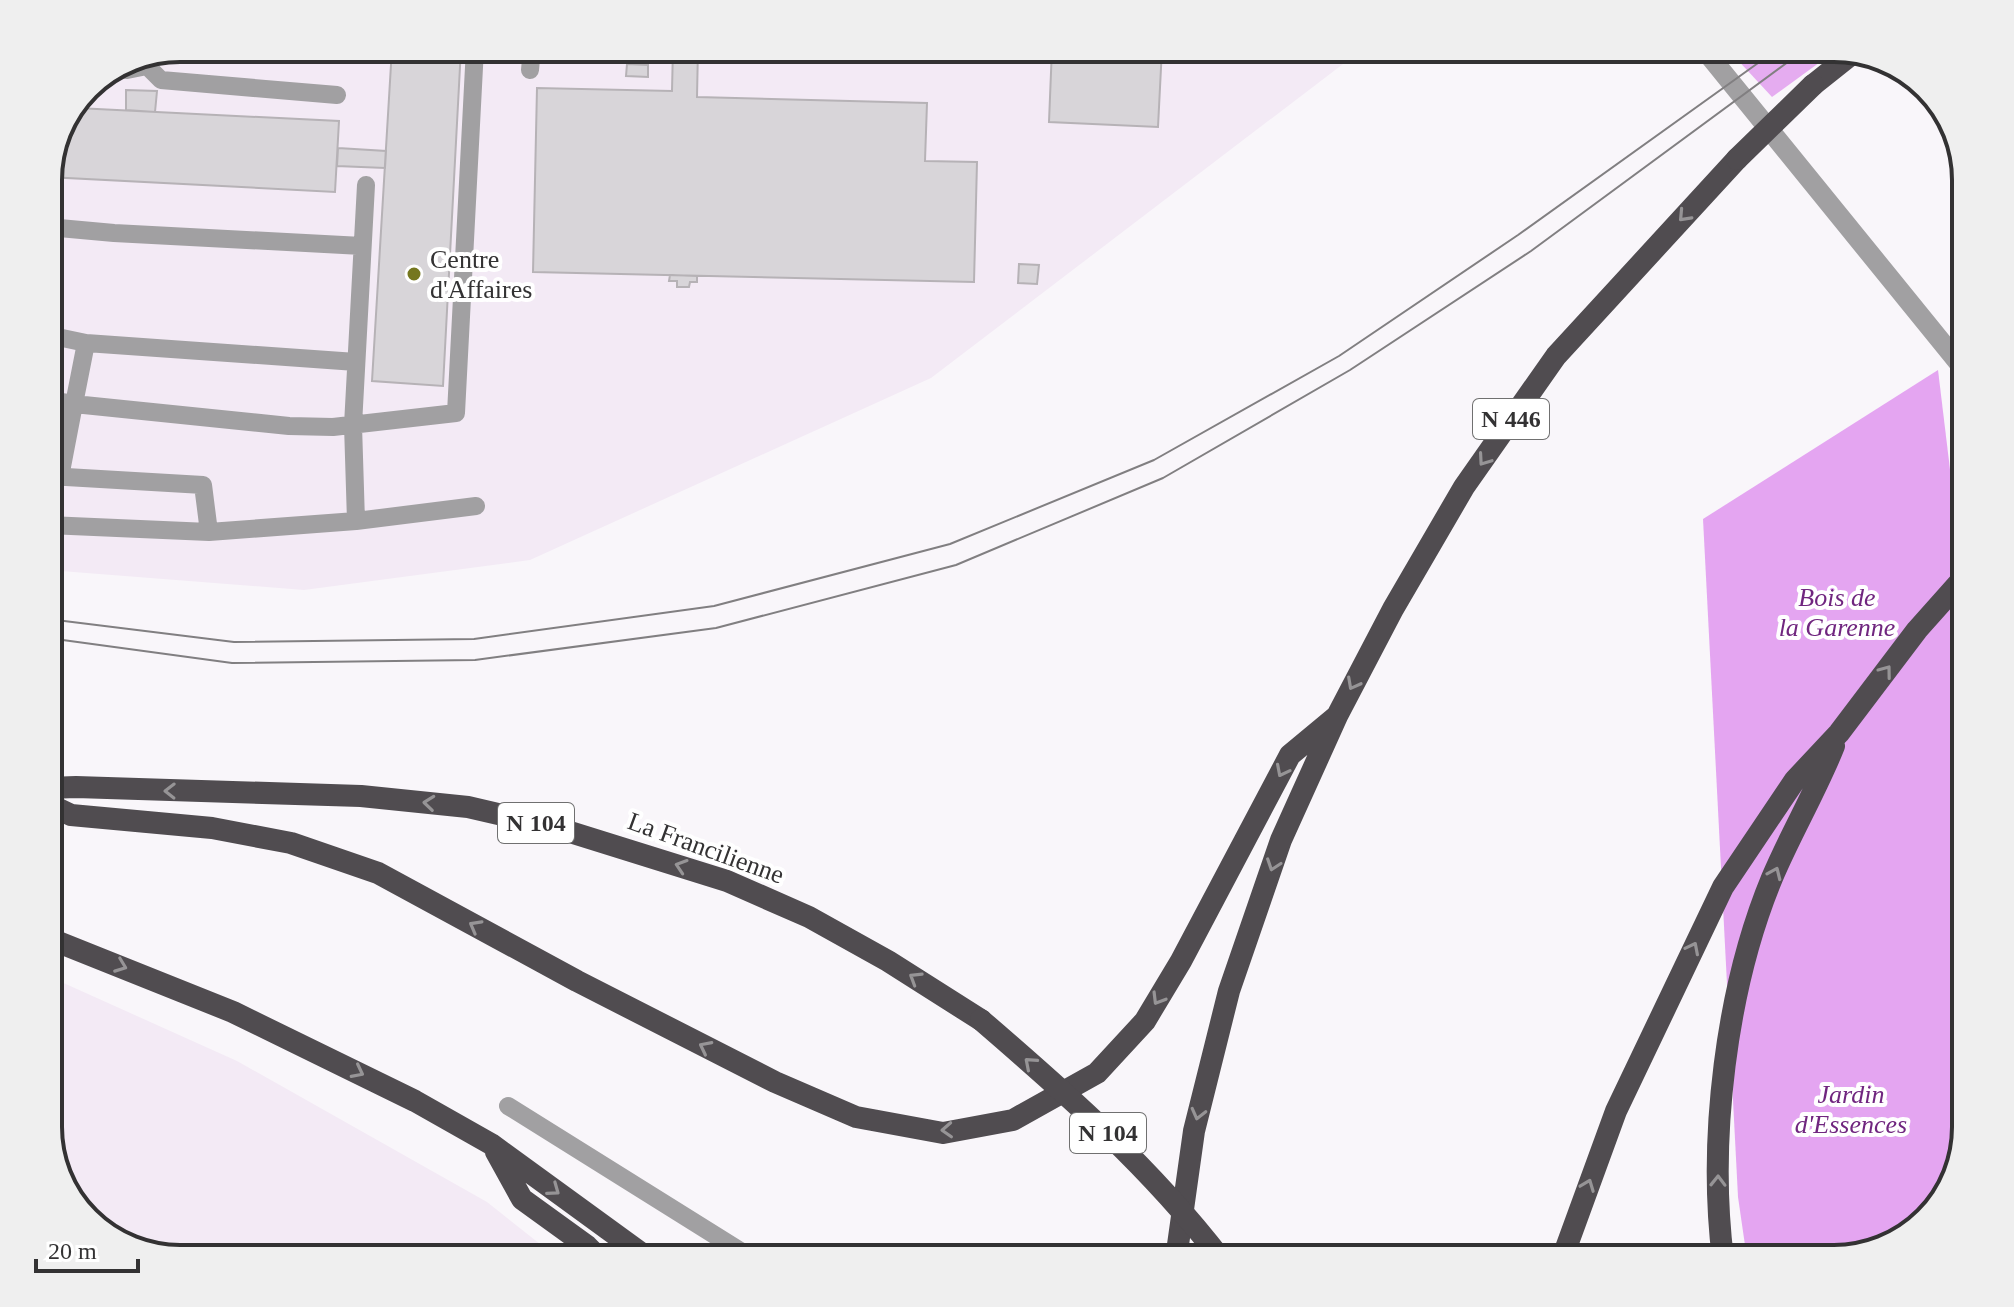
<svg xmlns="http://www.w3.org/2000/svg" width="2014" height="1307" viewBox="0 0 2014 1307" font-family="Georgia,serif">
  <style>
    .built { fill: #f3eaf5 }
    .green { fill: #e5acf0 }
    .forest { fill: #e4a5f1 }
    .building { fill: #d8d5d9; stroke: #b6b2b6; stroke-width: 2 }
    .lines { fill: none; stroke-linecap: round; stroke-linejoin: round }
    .service { stroke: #a1a0a2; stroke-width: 18 }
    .minor { stroke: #a1a0a2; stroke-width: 20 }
    .trunk { stroke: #504c50; stroke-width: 22 }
    .tram { stroke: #817f81; stroke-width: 2 }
    .trunk-bridge { stroke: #504c50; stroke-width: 22 }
    .oneway { stroke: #969496 }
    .poi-dot { fill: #75771f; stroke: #fff; stroke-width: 3 }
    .labels { text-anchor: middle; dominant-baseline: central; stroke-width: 8; stroke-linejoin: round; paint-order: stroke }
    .shield { fill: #fff; stroke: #707070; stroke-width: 2 }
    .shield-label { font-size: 24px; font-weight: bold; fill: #333233 }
    .poi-label { font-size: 26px; fill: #333233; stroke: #fff; text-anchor: start }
    .park-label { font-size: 26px; font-style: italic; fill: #70267f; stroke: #fff }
    .street-label { font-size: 26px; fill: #333233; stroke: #fff }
    .rim { fill: none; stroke: #333233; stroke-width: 4 }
  </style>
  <rect width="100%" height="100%" fill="#f9f6fa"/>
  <!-- built -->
  <path class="built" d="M180 48H1364L931 378 530 560 304 590 48 570V172L87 86Z
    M48 976 237 1061 487 1202 559 1259H180L107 1237 66 1193 48 1135Z"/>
  <!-- green -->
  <path class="green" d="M1741 48H1834L1838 49 1772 97 1734 56Z"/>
  <!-- forest -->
  <path class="forest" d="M1938 370 1966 602V1127L1944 1200 1899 1241 1834 1259H1747L1738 1197 1703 519Z"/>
  <!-- building -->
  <path class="building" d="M392 48H461L443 386 372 381Z
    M673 48H698L697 97 927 103 925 161 977 162 974 282 533 272 537 88 672 91Z
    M1052 48H1162L1158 127 1049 122Z
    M627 64 648 65V77L626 76Z
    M126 90 157 91 155 112 126 110Z
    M77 108 339 121 335 192 48 177Z
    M338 148 386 151 385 168 337 166Z
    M1019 264 1039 265 1037 284 1018 283Z
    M670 275 697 276V282H690L689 287H677V281H669Z
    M48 351 60 353 54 384 48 383Z"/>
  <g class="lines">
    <!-- service -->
    <path class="service" d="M127 70 147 66 161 80 337 95
      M530 70 532 48
      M48 227 114 233 362 246
      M48 335 86 343 356 362
      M48 400 74 404 86 343
      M49 476 203 485 209 532
      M60 477 74 404 289 426 333 427 456 413 475 48
      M356 521 353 425 366 185
      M48 525 209 532 356 521 476 506
      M508 1106 753 1259"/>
    <!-- minor -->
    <path class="minor" d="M1703 48 1966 372"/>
    <!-- trunk -->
    <path class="trunk" d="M1813 85 1852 54
      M48 788 76 787 361 796 468 807 554 827 727 881 809 917 888 961 981 1020
      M48 804 71 815 212 828 291 843 378 873 577 981 775 1082 856 1117 943 1133 1013 1120 1097 1073 1145 1021 1181 961 1290 755 1337 716
      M48 938 233 1012 415 1101 491 1144 649 1259
      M496 1152 522 1199 587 1246 600 1259
      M1176 1259 1194 1131 1229 991 1281 840 1337 716 1393 609 1464 487 1556 356 1737 159
      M1562 1259 1616 1111 1723 887 1795 780 1839 733 1917 630 1966 575
      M1723 1259C1708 1139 1726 989 1772 878 1791 833 1816 791 1834 746"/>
    <!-- tram -->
    <path class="tram" d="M48 619 234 642 474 639 714 606 950 544 1154 460 1339 356 1518 235 1779 48
      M48 638 232 663 475 660 716 628 956 565 1163 478 1350 370 1531 251 1807 48"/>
    <!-- trunk-bridge -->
    <path class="trunk-bridge" d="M1737 159 1813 85
      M981 1020C1068 1095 1150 1167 1221 1259"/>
  </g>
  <!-- one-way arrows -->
  <defs><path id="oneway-chevron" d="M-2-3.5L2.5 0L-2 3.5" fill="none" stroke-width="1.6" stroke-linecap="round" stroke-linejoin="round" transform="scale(2)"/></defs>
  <g class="oneway">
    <use href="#oneway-chevron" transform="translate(1684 216) rotate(133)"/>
    <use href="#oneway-chevron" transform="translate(1484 460) rotate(125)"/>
    <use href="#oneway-chevron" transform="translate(1886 671) rotate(-53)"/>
    <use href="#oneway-chevron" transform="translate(1353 684) rotate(118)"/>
    <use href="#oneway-chevron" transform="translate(1282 771) rotate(117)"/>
    <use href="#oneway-chevron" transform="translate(170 791) rotate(-179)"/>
    <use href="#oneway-chevron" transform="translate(429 803) rotate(-174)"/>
    <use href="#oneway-chevron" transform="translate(1273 865) rotate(109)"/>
    <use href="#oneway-chevron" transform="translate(681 866) rotate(-162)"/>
    <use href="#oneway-chevron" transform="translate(1775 873) rotate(-66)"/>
    <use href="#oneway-chevron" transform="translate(475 926) rotate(-151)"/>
    <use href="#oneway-chevron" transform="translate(1693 948) rotate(-63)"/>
    <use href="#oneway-chevron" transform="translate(121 966) rotate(21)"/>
    <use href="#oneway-chevron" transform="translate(915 978) rotate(-148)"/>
    <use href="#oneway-chevron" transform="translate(1158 999) rotate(121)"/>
    <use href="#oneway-chevron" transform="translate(705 1047) rotate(-153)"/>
    <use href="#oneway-chevron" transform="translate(1030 1063) rotate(-139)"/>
    <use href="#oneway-chevron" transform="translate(358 1072) rotate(27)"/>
    <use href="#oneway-chevron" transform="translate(1198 1114) rotate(104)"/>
    <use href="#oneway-chevron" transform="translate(947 1130) rotate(177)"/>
    <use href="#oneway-chevron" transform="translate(1718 1181) rotate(-89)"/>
    <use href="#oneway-chevron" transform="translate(1588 1185) rotate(-69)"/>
    <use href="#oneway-chevron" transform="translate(554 1190) rotate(36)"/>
  </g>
  <!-- markers -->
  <circle class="poi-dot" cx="414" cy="274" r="8"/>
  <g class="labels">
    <!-- shield labels -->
    <g class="shield">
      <rect x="1473" y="399" width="76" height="40" rx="6"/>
      <rect x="498" y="803" width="76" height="40" rx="6"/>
      <rect x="1070" y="1113" width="76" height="40" rx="6"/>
    </g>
    <g class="shield-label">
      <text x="1511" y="419">N 446</text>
      <text x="536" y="823">N 104</text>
      <text x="1108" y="1133">N 104</text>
    </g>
    <!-- poi labels -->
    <g class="poi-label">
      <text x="430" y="259">Centre<tspan x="430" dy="30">d'Affaires</tspan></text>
    </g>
    <!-- park labels -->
    <g class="park-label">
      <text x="1837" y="597">Bois de<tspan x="1837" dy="30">la Garenne</tspan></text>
      <text x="1851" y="1094">Jardin<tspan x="1851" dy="30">d'Essences</tspan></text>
    </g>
    <!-- street labels -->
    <g class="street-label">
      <text transform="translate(706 848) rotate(20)">La Francilienne</text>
    </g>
  </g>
  <!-- crop -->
  <path d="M0 0H2014V1307H0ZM180 62H1834A118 118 0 0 1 1952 180V1127A118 118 0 0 1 1834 1245H180A118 118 0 0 1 62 1127V180A118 118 0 0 1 180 62Z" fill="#efefef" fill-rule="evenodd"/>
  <path class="rim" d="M180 62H1834A118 118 0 0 1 1952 180V1127A118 118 0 0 1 1834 1245H180A118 118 0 0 1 62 1127V180A118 118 0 0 1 180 62Z"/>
  <!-- scale -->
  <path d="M36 1259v12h102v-12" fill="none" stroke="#333233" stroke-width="4"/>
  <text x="48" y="1259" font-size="24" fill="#333233" stroke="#ffffff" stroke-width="6" paint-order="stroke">20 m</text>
</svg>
